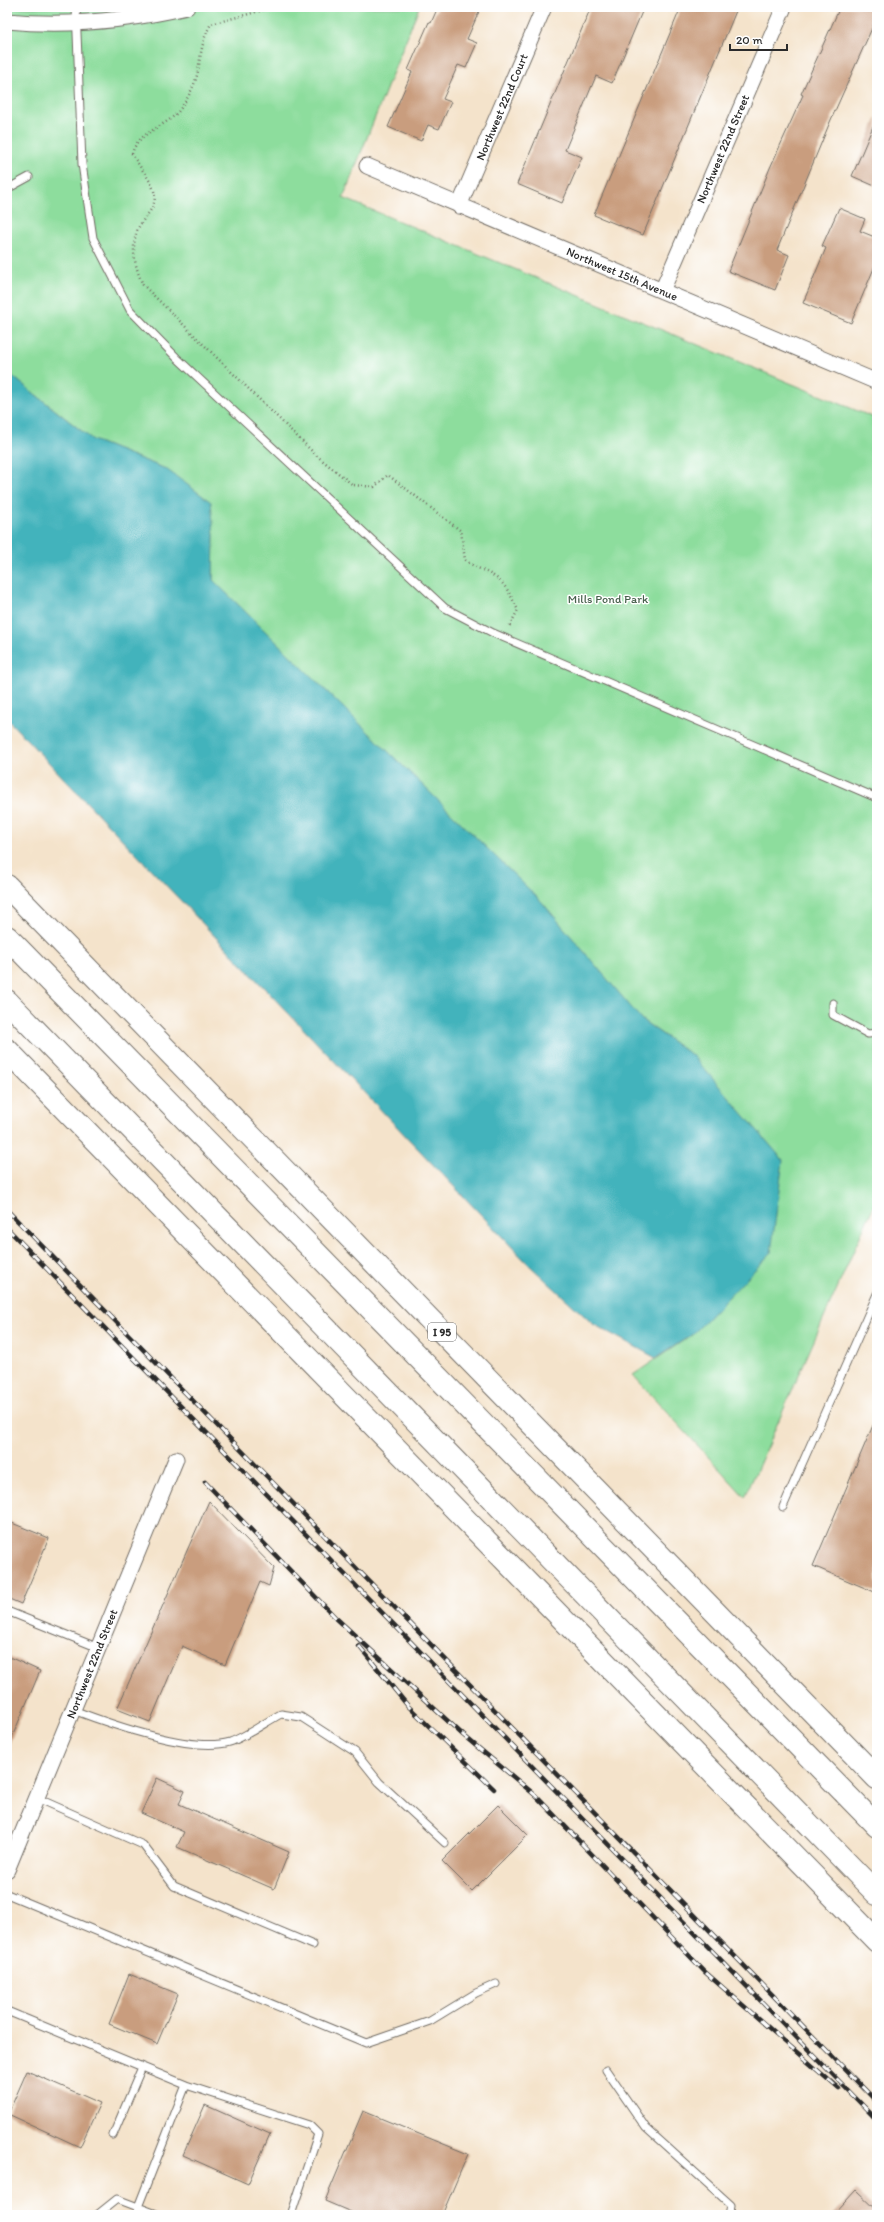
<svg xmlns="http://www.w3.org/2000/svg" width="884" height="2222" viewBox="0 0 884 2222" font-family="Itim,sans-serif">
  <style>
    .green { fill: #8ddd9d; stroke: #5c8464 }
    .water { fill: #43b3bc; stroke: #376f74 }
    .building { fill: #c99d7e }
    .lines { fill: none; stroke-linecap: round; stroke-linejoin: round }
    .service-casing { stroke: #716b63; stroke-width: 9 }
    .minor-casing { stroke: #716b63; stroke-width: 17 }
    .motorway-casing { stroke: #716b63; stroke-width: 24 }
    .path { stroke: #716b63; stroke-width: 2.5; stroke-dasharray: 1 3; stroke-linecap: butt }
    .service { stroke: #fff; stroke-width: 7 }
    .minor { stroke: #fff; stroke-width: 15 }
    .motorway { stroke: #fff; stroke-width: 22 }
    .rail-casing { stroke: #2b2b2b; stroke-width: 4.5 }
    .rail { stroke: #fff; stroke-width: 3; stroke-dasharray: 9; stroke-linecap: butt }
    .labels { text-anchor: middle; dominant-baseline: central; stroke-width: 3; stroke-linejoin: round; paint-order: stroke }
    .shield { fill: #fff; stroke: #6b6b6b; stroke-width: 1 }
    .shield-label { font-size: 11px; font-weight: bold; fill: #2b2b2b }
    .street-label { font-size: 12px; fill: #2b2b2b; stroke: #fff }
    .park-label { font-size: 12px; fill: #48604d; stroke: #fff }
  </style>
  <rect width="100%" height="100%" fill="#fff"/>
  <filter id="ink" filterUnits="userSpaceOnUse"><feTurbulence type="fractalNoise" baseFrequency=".025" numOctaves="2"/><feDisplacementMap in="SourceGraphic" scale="8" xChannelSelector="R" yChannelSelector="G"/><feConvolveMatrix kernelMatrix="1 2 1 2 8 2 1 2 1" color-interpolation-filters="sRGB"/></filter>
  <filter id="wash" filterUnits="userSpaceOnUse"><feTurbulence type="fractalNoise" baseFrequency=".012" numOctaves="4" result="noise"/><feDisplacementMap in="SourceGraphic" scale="16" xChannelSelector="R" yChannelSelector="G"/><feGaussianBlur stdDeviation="0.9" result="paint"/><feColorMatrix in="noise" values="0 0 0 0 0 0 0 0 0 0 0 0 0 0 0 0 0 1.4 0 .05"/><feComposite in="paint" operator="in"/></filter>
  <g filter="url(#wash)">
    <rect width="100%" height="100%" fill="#f4e3cb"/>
    <!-- green -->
    <path class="green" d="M7 7H419L343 198 877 419V1198L745 1497 633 1375 693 1334V1056L642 1020 213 580 214 534 166 469 93 440 7 372Z"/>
    <!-- water -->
    <path class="water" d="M7 372 93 440 166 469 211 502 214 534 213 580 541 901 642 1020 693 1056 783 1160 771 1253 693 1334 656 1358 593 1324 529 1265 7 719Z"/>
    <g id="blocks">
      <!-- building -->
      <path class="building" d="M438 7H481L467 39 477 43 466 68 458 65 443 99 451 102 439 129 428 125 421 141 388 127 412 72 408 70 429 22 431 23Z
        M591 7H644L612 83 596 76 565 150 582 157 562 203 517 184Z
        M681 7H725L736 11 643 235 594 215Z
        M840 7H877V17L830 122 777 250 789 255 775 290 728 271 770 168 803 95 801 94Z
        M877 117V187L852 176Z
        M839 208 865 219 860 231 877 238V261L851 323 803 303 826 248 822 246Z
        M877 1416V1593L813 1566Z
        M209 1501 274 1568 269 1586 260 1582 225 1665 182 1646 150 1722 117 1709Z
        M7 1521 49 1538 21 1604 7 1598Z
        M7 1656 40 1671 7 1749Z
        M157 1778 185 1791 179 1804 289 1852 274 1889 177 1847 184 1832 141 1813Z
        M498 1805 528 1835 472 1891 442 1861Z
        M129 1974 178 1994 157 2044 109 2024Z
        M27 2071 100 2103 80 2147 8 2114Z
        M205 2105 270 2134 248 2184 183 2155Z
        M363 2111 468 2154 442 2215H358L325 2201Z
        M856 2190 877 2210V2215H833Z"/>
    </g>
  </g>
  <g filter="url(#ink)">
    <use href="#blocks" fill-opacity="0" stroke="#716b63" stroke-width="1"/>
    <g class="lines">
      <!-- service casing -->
      <g class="service-casing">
        <path id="service" d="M76 7 82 164 93 238 130 310 177 358 445 608 493 633 877 798
          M7 189 29 177
          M833 1003V1015L868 1034 877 1033
          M783 1507 877 1294
          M7 1611 99 1648
          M73 1710C110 1724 192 1753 230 1742 244 1738 267 1721 281 1714L301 1717 355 1752 379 1782 445 1843
          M37 1798 143 1845 174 1886 313 1945
          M7 1894 366 2043 430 2021 476 1993 496 1984
          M7 2011 186 2085 138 2207
          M606 2070 646 2128 731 2205 729 2215
          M186 2085 309 2125 318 2134 291 2215
          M113 2135 142 2067
          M97 2215 117 2199 159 2215"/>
      </g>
      <!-- minor casing -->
      <g class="minor-casing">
        <path id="minor" d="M7 21C69 27 127 21 187 7
          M367 166 877 382
          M459 206 544 7
          M662 291 784 7
          M7 1870 176 1459"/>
      </g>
      <!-- motorway casing -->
      <g class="motorway-casing">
        <path id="motorway" d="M7 886 877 1778
          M7 937 877 1826
          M7 1001 877 1894
          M7 1050 877 1941"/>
      </g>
      <!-- path -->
      <path class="path" d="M275 7 211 24C202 39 201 54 198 71 195 86 187 100 178 112 164 128 137 132 132 154 138 165 148 176 153 188 161 209 140 217 136 234 131 252 136 269 143 285L317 456 353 485 374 487 388 475 461 531 465 560C475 568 485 570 495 577 507 585 511 597 518 610L509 627"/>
      <!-- service -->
      <use href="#service" class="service"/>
      <!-- minor -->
      <use href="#minor" class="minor"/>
      <!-- motorway -->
      <use href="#motorway" class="motorway"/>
      <!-- rail casing -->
      <g class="rail-casing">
        <path id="rail" d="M7 1210 877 2102
          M7 1228 877 2120
          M205 1482 336 1618 463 1735 535 1795 705 1972 839 2089
          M359 1646 408 1706 494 1789"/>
      </g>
      <!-- rail -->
      <use href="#rail" class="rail"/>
    </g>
  </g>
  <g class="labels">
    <!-- shield labels -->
    <rect class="shield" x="428" y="1323" width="28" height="18" rx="3"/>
    <g class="shield-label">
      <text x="442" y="1332">I 95</text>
    </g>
    <!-- street labels -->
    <g class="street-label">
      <text transform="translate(502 107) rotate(-67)">Northwest 22nd Court</text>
      <text transform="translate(723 149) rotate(-67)">Northwest 22nd Street</text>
      <text transform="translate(622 274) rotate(23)">Northwest 15th Avenue</text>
      <text transform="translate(92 1664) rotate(-68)">Northwest 22nd Street</text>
    </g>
    <!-- park labels -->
    <g class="park-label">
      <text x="608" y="599">Mills Pond Park</text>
    </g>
  </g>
  <!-- margin -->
  <rect width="884" height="2222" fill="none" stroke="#fff" stroke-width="24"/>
  <!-- scale -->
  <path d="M730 44v6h57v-6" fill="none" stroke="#2b2b2b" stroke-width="2"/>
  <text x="736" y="44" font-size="12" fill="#2b2b2b" stroke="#ffffff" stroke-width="3" paint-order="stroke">20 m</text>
</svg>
